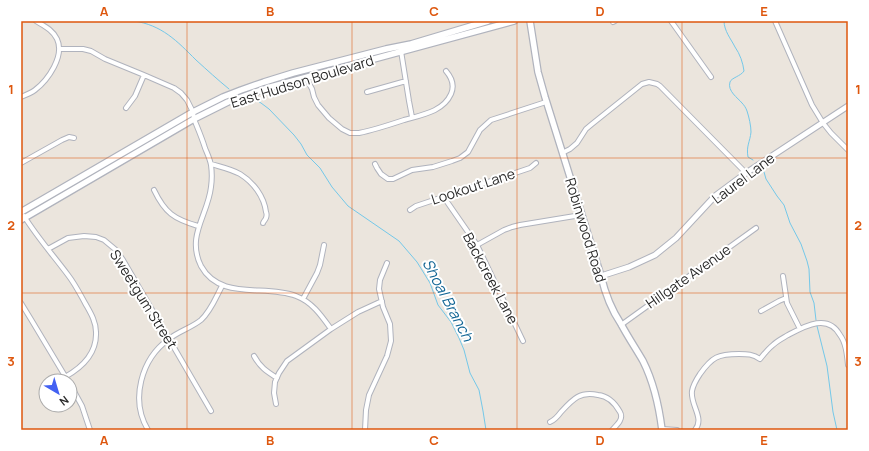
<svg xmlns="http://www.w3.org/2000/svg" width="869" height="451" viewBox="0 0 869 451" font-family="Manrope,sans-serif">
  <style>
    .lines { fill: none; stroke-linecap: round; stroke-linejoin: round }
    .stream { stroke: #74c8e9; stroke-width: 1 }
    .minor-casing { stroke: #b0b3bd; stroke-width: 6 }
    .tertiary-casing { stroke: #b0b3bd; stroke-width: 7 }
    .secondary-casing { stroke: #b0b3bd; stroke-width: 8 }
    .minor { stroke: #fff; stroke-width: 4 }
    .tertiary { stroke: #fff; stroke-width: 5 }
    .secondary { stroke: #fff; stroke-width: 5.5 }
    .grid { fill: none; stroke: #de570e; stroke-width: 1; stroke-opacity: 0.55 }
    .labels { text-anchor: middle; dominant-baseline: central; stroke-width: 4; stroke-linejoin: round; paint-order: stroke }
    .street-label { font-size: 14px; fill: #2a2a2a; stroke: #fff }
    .water-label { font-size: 15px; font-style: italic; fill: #136695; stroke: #fff }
    .neatline { fill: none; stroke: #de570e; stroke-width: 1.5 }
    .grid-label { font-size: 13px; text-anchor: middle; font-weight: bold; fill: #de570e }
  </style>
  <rect width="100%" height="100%" fill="#ebe5dd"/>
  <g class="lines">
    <!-- stream -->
    <path class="stream" d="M134 21C162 25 177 41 196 60 207 70 218 80 229 89
      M724 21C724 31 731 39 735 47 740 54 743 63 744 71 741 76 731 78 730 82 727 91 738 98 742 103 744 105 746 108 747 111 749 117 751 126 751 132 750 142 746 146 748 157L753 160
      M256 100 261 103 269 109 294 135 301 144 307 155 320 168 332 187 348 206 399 241 417 262 430 283 438 305 451 322 459 338 464 350 470 373 479 390 483 411 486 430
      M764 172 766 179 777 196 784 205 790 223 801 244 807 261 809 269 810 292 814 303 816 320
      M817 326 827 366 833 412 837 430"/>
    <!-- minor casing -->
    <g class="minor-casing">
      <path id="minor" d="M671 21 711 77
        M775 21 812 105 823 123 831 133 848 150
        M613 22 615 21
        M60 49H83L91 51 105 59 144 75 174 88 181 93 187 100 193 112 194 119C198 129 202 138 205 148 207 153 210 159 211 165 212 172 212 180 211 187 208 215 186 236 201 266 220 301 265 284 296 296 312 302 321 315 331 329
        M401 51 409 101 412 117
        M306 78 312 89 314 97 318 105 329 118 342 129 350 133H359C374 130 389 125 404 120 421 115 443 112 451 94 455 85 452 78 446 71
        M367 92 406 81
        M21 97C26 95 31 93 35 90 48 80 65 56 57 39 53 30 44 26 36 21
        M126 108 135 96 144 75
        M562 153 570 149 577 143 586 129 592 124 642 84 649 82 657 84 660 86 746 173
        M21 163 62 140 69 137 74 138
        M211 164C221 167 231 169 240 174 253 182 264 196 266 212 267 214 267 215 266 218 266 219 263 222 263 223
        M375 164 377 168 381 174 388 179H393L412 170 433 167 452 161 460 158 468 152 480 130 491 120 546 102
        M154 190C165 213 174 219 198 226
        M443 196 477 245 523 341
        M410 210 416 206 530 168 536 163
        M24 216C37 237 53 255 68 275 75 284 80 294 85 303 90 312 96 321 96 332 97 353 83 367 65 377
        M477 245 504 230 512 227 520 225 581 215
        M48 249 68 238 84 236 96 237 104 240 116 250 123 260 137 284 211 411
        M783 276 787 303 800 329
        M303 299 317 273 320 265 324 245
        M21 303 32 321 68 381
        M761 311 779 301 786 298
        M621 325 756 228
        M254 356C260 367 266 371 277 378
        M70 384 82 406 90 430
        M276 404 274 393 275 382 279 373 287 361 331 329 358 312 382 301
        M550 422C555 420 558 416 561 412 573 399 580 391 598 395 608 396 615 403 620 412 624 419 617 425 612 430
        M662 429 677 430
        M148 430C130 400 141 359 169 339 179 331 191 328 201 320 211 311 216 297 222 286
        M365 430 366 410 369 395 387 356 391 341 390 324 383 307 379 289 380 280 387 263
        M695 430C705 418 690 405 692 391 693 385 696 380 700 374 712 357 718 354 739 354 747 354 753 354 760 359 764 354 768 349 773 345 777 341 783 338 788 335 805 326 828 313 840 335 846 343 847 355 848 365"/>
    </g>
    <!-- tertiary casing -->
    <g class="tertiary-casing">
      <path id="tertiary" d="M601 276 629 267 655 255 676 238 715 196 746 173 848 106"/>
    </g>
    <!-- secondary casing -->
    <g class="secondary-casing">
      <path id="secondary" d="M530 21 538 72 545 97 601 276C605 293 611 309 621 324 628 337 636 349 643 361 654 383 659 406 662 430
        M21 212 193 112 223 97 241 90 264 82 293 73 386 49 411 44 488 21
        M21 220 194 119 228 102 267 88 514 21"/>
    </g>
    <!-- minor -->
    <use href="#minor" class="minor"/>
    <!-- tertiary -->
    <use href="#tertiary" class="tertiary"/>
    <!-- secondary -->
    <use href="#secondary" class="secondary"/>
  </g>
  <!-- grid -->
  <path class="grid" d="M187 21V430M352 21V430M517 21V430M682 21V430M21 158H848M21 293H848"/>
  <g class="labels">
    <!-- street labels -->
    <g class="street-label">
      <text transform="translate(302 81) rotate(-17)">East Hudson Boulevard</text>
      <text transform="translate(743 178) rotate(-37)">Laurel Lane</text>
      <text transform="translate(473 186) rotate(-18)">Lookout Lane</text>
      <text transform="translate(586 230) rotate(73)">Robinwood Road</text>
      <text transform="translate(688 276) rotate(-35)">Hillgate Avenue</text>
      <text transform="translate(491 278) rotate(62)">Backcreek Lane</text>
      <text transform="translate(144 299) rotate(58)">Sweetgum Street</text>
    </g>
    <!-- water labels -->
    <g class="water-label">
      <text transform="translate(448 300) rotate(62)">Shoal Branch</text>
    </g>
  </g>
  <!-- border -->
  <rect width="869" height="451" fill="none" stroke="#ffffff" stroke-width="44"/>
  <!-- north arrow -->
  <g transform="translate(58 393) rotate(142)"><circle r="19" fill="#ffffff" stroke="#aaaaaa"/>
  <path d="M0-3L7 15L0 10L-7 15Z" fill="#4361f2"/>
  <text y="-6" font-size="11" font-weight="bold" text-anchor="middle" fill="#2a2a2a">N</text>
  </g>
  <rect x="22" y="22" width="825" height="407" class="neatline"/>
  <g class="grid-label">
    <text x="104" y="16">A</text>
    <text x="270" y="16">B</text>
    <text x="434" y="16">C</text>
    <text x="600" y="16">D</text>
    <text x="764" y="16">E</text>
    <text x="11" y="94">1</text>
    <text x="858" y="94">1</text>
    <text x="11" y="230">2</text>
    <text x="858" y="230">2</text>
    <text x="11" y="366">3</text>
    <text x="858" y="366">3</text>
    <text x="104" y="445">A</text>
    <text x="270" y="445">B</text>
    <text x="434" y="445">C</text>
    <text x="600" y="445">D</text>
    <text x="764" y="445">E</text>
  </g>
</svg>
